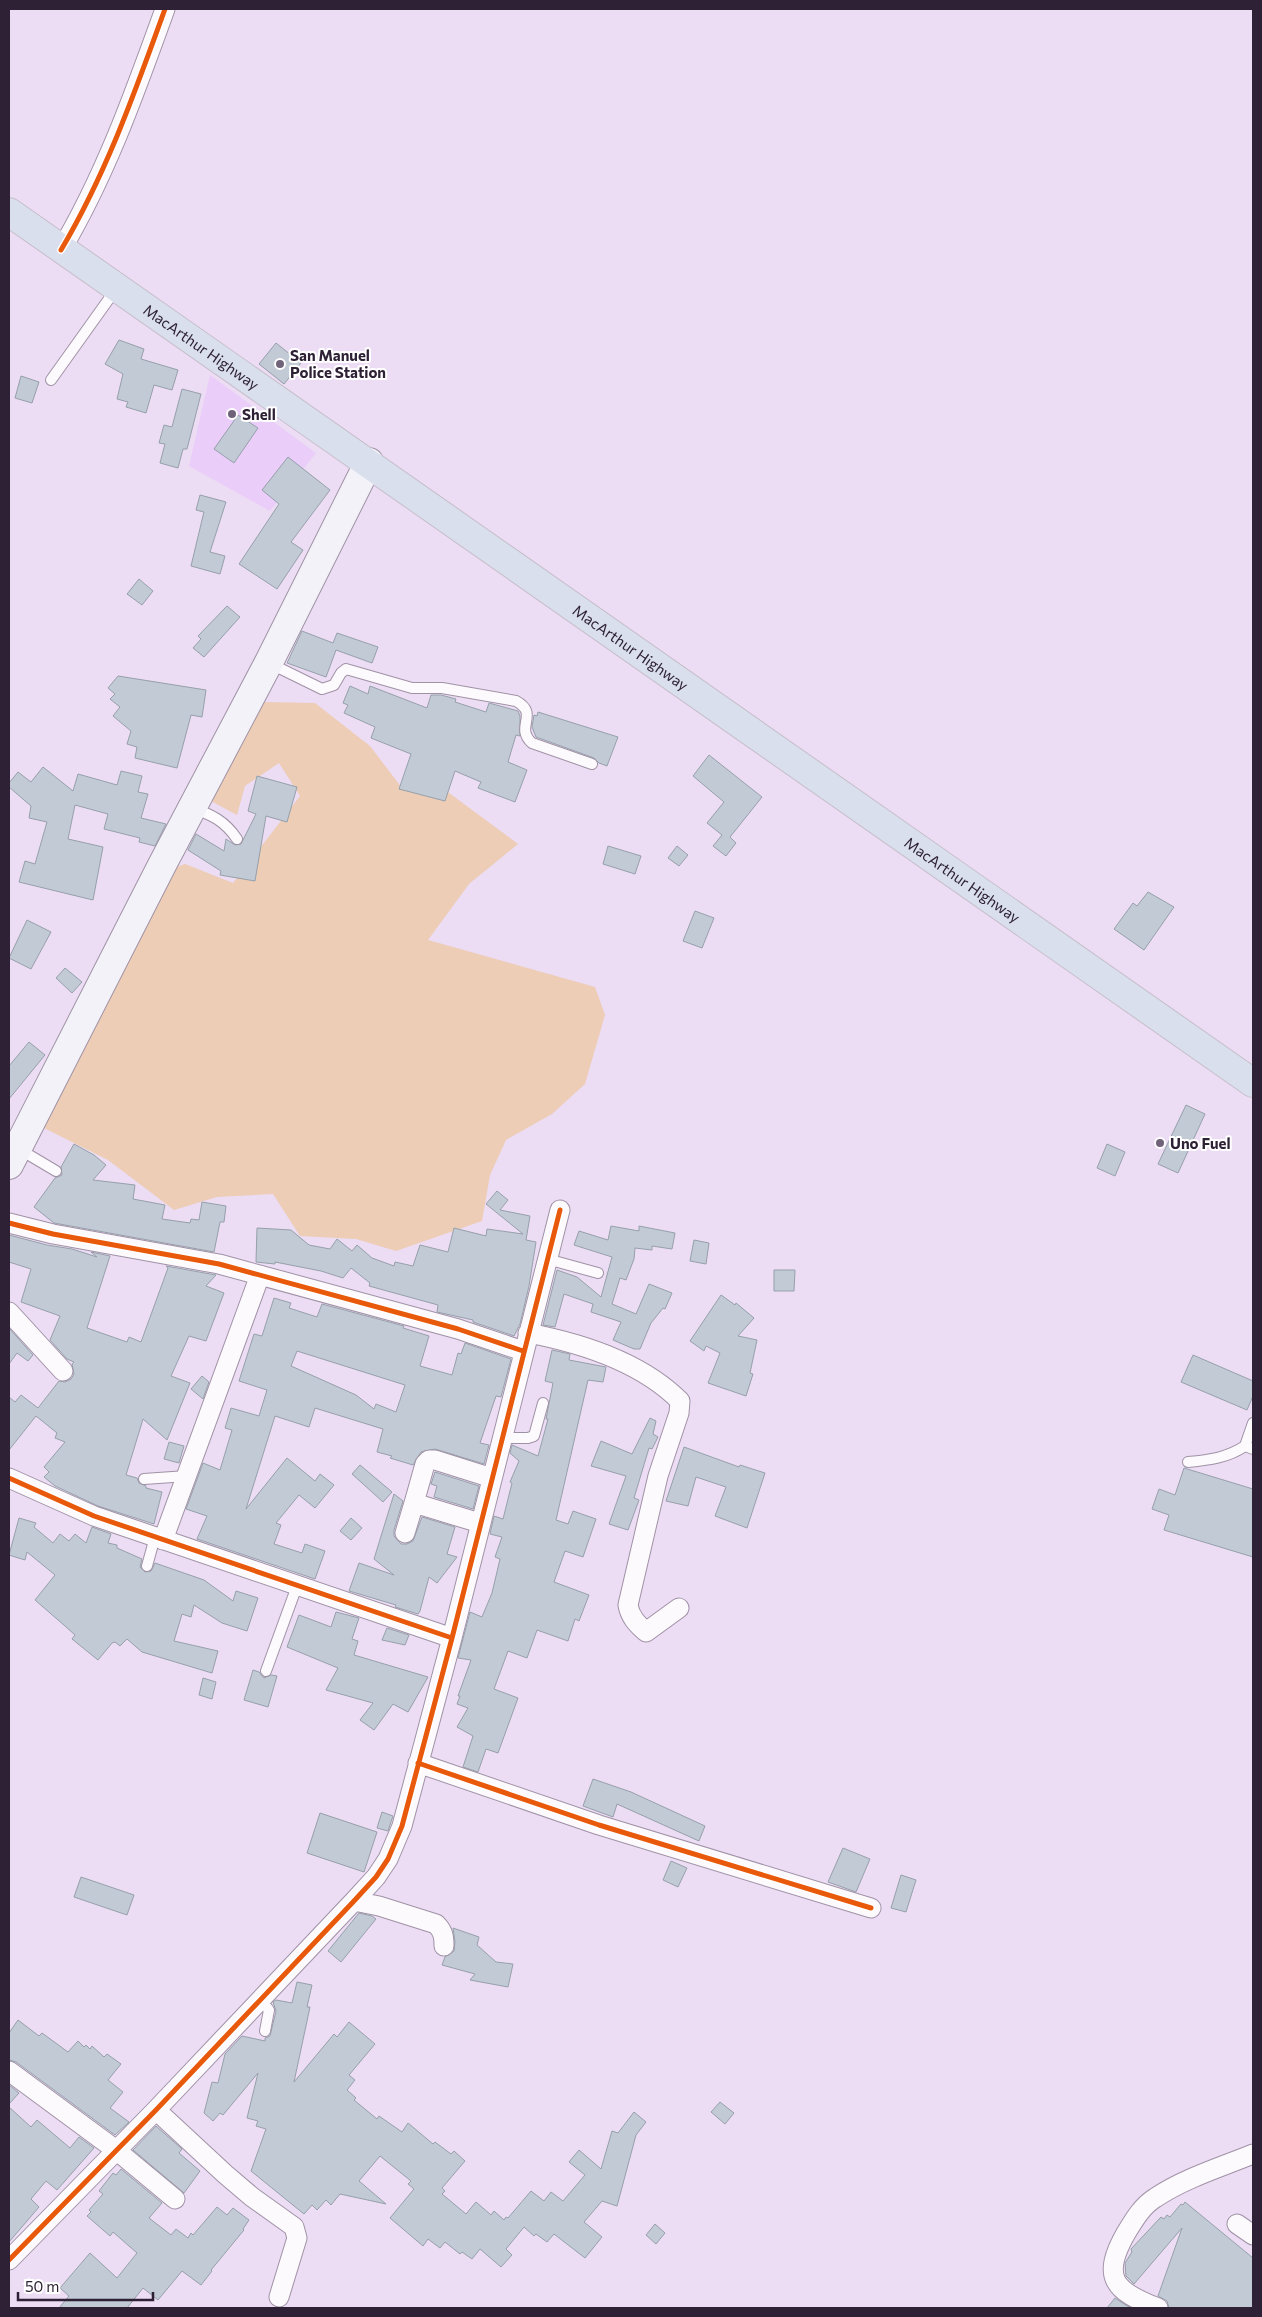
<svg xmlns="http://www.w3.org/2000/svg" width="1262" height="2317" viewBox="0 0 1262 2317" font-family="Commissioner,sans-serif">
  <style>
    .built { fill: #ebcdfa }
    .green { fill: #edcdb5 }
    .building { fill: #c1cad5; stroke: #96a0ab; fill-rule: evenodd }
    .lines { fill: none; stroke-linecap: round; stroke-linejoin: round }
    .lane-casing { stroke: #a092a6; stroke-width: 12 }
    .street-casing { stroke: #a092a6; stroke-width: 21 }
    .secondary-casing { stroke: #a092a6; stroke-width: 30 }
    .highway-casing { stroke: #c6becb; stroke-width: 30 }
    .lane { stroke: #fcfafd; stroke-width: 10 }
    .street { stroke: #fcfafd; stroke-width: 19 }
    .secondary { stroke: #f2f2f8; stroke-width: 28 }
    .highway { stroke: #d9dfec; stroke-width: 28 }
    .cycleway-casing { stroke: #fff; stroke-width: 8 }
    .cycleway { stroke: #e8590c; stroke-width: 5 }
    .poi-dot { fill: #706278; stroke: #fff; stroke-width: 2 }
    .labels { text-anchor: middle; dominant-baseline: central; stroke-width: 4; stroke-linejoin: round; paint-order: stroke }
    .street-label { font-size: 15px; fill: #2e2135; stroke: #fff }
    .poi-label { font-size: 15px; font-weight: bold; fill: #2e2135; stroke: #fff; text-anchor: start }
  </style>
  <rect width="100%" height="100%" fill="#ecdcf4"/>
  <!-- built -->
  <path class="built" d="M210 375 316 453 270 511 189 466Z"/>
  <!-- green -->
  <path class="green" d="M262 702 315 703 370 746 402 788 441 787 518 844 469 884 428 940 595 987 605 1015 585 1084 552 1114 506 1140 490 1175 482 1221 396 1251 356 1239 300 1236 273 1194 217 1197 174 1210 108 1160 44 1128 173 868 185 864 233 883 300 796 279 763 245 786 237 815 209 800Z"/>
  <!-- building -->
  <path class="building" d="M119 340 144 349 141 359 178 370 172 390 154 385 146 413 126 407 128 402 117 399 123 374 105 364Z
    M276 343 301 363 284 384 259 364Z
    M21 376 39 382 32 403 15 398Z
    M182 389 201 394 187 449H183L178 468 160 463 165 444 159 443 164 425 172 427Z
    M238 415 258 428 234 463 214 449Z
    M288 457 330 490 291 542 303 550 277 589 239 564 279 504 262 490Z
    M200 495 226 502 210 552 225 556 220 574 191 566 202 520 204 512 196 510Z
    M139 579 153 591 142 605 127 594Z
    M227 606 240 617 204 657 193 648 201 639 198 636Z
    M302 631 333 643 337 633 378 647 372 663 336 650 326 677 287 663Z
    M118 676 206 690 202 717 191 715 177 768 135 758 137 747 127 744 131 731 113 716 120 707 110 699 115 694 108 688Z
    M350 686 368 694 370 686 427 708 431 695H441L456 699 455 702 486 712 489 703 518 711 520 716V736L516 735 508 762 527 770 515 802 478 788 481 782 455 771 445 801 399 789 411 754 371 738 375 727 344 713 348 705 343 703Z
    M538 712 618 737 607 766 599 763 594 758 536 737 532 727 534 715 537 716Z
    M709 755 762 797 730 837 736 843 726 856 713 846 722 835 707 823 724 802 693 776Z
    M43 767 73 791 78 774 117 785 121 771 142 776 138 792 148 794 141 818 166 824 155 846 139 842 140 838 104 829 108 814 75 805 68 839 103 847 93 900 19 882 25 861 35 864 47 822 29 818 31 806 9 787V783L18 772 31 782Z
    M257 776 297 787 287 822 266 816 255 881 220 875 221 871 188 850 196 834 224 851 226 839 235 845 241 844 256 814 248 811Z
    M608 846 641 856 635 874 603 864Z
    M677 846 688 855 679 866 668 858Z
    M1148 892 1174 907 1144 950 1114 929 1133 903 1137 906Z
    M695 911 714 918 702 948 683 941Z
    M27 920 51 932 31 969 9 958Z
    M65 968 82 982 72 993 56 978Z
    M29 1042 45 1055 9 1099V1066Z
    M1186 1105 1205 1114 1178 1173 1158 1164Z
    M74 1144 94 1155 106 1165 93 1180 135 1185 133 1199 165 1205 162 1219 190 1223 191 1219 199 1220 202 1202 226 1206 224 1222H220L214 1252 54 1223 34 1207 55 1178 62 1175 61 1167Z
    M1107 1144 1125 1152 1115 1176 1097 1168Z
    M497 1191 508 1200 500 1210 530 1216 526 1240 536 1242 529 1286 520 1324 514 1336 473 1322V1320L437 1312 438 1305 369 1286 370 1283 351 1268 343 1278 321 1271 275 1262V1264L256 1262 257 1228 291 1230 309 1245 330 1249 337 1239 352 1251 357 1245 372 1258 394 1266 395 1262 413 1266 420 1245 448 1252 454 1228 486 1236 487 1229 523 1234 486 1204Z
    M611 1226 639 1231V1226L675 1233 672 1249 652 1246V1250L635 1248 634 1259 626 1280 620 1278 612 1304 636 1314 649 1284 672 1293 665 1309 663 1308 651 1323 640 1349H634L613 1340 621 1322 591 1312 593 1304 564 1294 555 1327 543 1325 557 1270 577 1277 601 1297 612 1257 574 1245 579 1231 608 1240Z
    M9 1235 47 1245 72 1249 97 1257 91 1252 110 1256 87 1328 127 1342 129 1337 141 1342 168 1268 166 1266 216 1275 206 1286 224 1293 206 1341 189 1336 171 1376 190 1383 167 1440 143 1419 126 1475 137 1478 139 1483 146 1486V1488L162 1492 154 1524 98 1506 55 1486 44 1477 49 1472 44 1467 65 1442 55 1438 57 1433 36 1416 9 1450V1397L15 1402 21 1395 38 1408 59 1381 65 1382 71 1379 74 1374 72 1364 74 1362 67 1359 50 1340 60 1316 21 1302 31 1269 9 1262Z
    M694 1240 709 1243 706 1264 690 1261Z
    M774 1270H795L794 1291H774Z
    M721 1295 735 1305 736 1303 754 1318 738 1336 757 1340 750 1373 753 1374 746 1396 708 1383 720 1353 706 1346 704 1351 690 1341Z
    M274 1298 291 1303 289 1308 317 1317 322 1304 404 1326 403 1328 429 1336 420 1366 452 1375 458 1353 461 1354 465 1343 511 1359 501 1397 496 1396 480 1443 489 1445 484 1464 435 1449 421 1452 413 1465 390 1458 392 1456 377 1452 383 1429 315 1408 309 1427 275 1416 246 1509 287 1458 315 1481 320 1474 334 1485 315 1508 299 1495 276 1523 281 1525 274 1544 302 1553 305 1544 325 1551 315 1579 197 1539 207 1516 186 1509 203 1463 220 1470 232 1430 225 1428 231 1408 259 1416 267 1390 239 1381 254 1334 262 1336ZM297 1351 405 1385 396 1412 376 1404 374 1409 356 1395 291 1366Z
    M9 1328 33 1355 28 1361 17 1353 9 1364Z
    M552 1350 570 1354 569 1360 606 1367 603 1382 588 1380 556 1520 568 1524 573 1511 596 1519 583 1557 565 1551 554 1582 589 1595 579 1621 575 1619 568 1641 537 1630 527 1658 508 1651 494 1689 518 1698 498 1753 486 1749 478 1772 463 1767 473 1736 457 1727 468 1708 457 1704 460 1696H458L471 1660 458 1658 470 1612 482 1617 492 1593 500 1559 495 1557 502 1537 490 1534 494 1516 503 1519 512 1483 510 1482 519 1461 510 1453 512 1445 538 1456 548 1419H546L553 1383 545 1381Z
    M1193 1355 1253 1381V1396L1247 1410 1181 1382Z
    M202 1376 209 1382 203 1399 191 1389Z
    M650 1418 656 1421 653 1434 658 1437 652 1449 649 1448 634 1498 639 1500 628 1530 609 1524 626 1476 591 1466 601 1441 632 1454Z
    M169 1442 184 1446 179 1463 164 1459Z
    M684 1447 739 1467 740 1465 765 1473 747 1528 715 1516 726 1487 696 1477 688 1506 666 1501Z
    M360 1465 392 1492 383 1502 352 1474Z
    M1184 1468 1253 1489V1557L1164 1530 1169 1515 1152 1509 1159 1489 1175 1495Z
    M435 1472 479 1486 473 1509 434 1497 437 1486 431 1484Z
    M394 1494 403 1501 394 1530V1536L401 1544H407L413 1541 422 1517 455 1527 447 1554 457 1557 437 1583 429 1577 420 1611 418 1614 395 1607 396 1605 349 1591 359 1563 394 1575 374 1559Z
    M19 1518 36 1523 34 1527 53 1543 60 1534 69 1541 75 1534 86 1543 92 1527 111 1534 108 1543 117 1545V1548L142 1559 140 1567 145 1572 151 1571 155 1563 204 1580 233 1601 236 1591 258 1598 247 1631 222 1623 194 1605 191 1617 182 1614 174 1641 218 1651 212 1673 142 1652 127 1639 120 1646 115 1642 112 1643 98 1660 72 1639 75 1635 65 1626 35 1600 55 1575 27 1552 25 1560 9 1555Z
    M351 1518 362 1528 351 1540 340 1531Z
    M336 1612 359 1618 352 1639 358 1641 354 1655 428 1677 408 1712 393 1704 374 1730 360 1720 373 1703 326 1690 338 1668 287 1647 299 1615 331 1627Z
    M387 1628 409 1635 405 1645 382 1640Z
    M253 1670 259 1672 264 1678 271 1675 277 1676 268 1707 244 1700Z
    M203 1678 216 1682 212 1699 199 1695Z
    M593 1779 631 1792 705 1826 699 1841 617 1804 613 1817 583 1806Z
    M382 1812 393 1816 388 1831 377 1828Z
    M320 1813 377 1832 364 1872 307 1853Z
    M843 1848 870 1859 856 1892 828 1882Z
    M671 1861 687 1868 678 1887 663 1880Z
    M901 1875 916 1880 906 1912 891 1908Z
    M81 1877 134 1895 127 1915 74 1897Z
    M359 1913 372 1916 376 1919 341 1962 328 1951Z
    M453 1928 479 1937 477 1945 496 1962 513 1964 508 1987 470 1980 475 1974 442 1965 445 1957 454 1951 455 1942Z
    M297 1982 312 1985 307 2007H310L294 2082 334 2034 337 2037 349 2022 375 2044 349 2075 355 2080 347 2090 356 2098 354 2100 377 2119 379 2116 402 2132 408 2123 433 2144 435 2142 451 2154 454 2151 465 2161 442 2188 445 2191 442 2194 466 2214 476 2202 491 2215 494 2211 504 2220 506 2217 508 2218 531 2191 544 2201 551 2192 563 2201 585 2175 569 2162 579 2150 601 2169 612 2131 618 2133 634 2112 646 2122 636 2135 617 2206 602 2201 584 2222 602 2237 585 2258 554 2234 547 2242 536 2234 534 2236 524 2227 506 2249 512 2255 501 2267 480 2249 472 2259 462 2252 460 2254 445 2242 440 2248 428 2239 423 2246 390 2218 414 2189 408 2184 411 2181 380 2156 359 2181 386 2204 340 2194 331 2205 326 2200 317 2210 312 2205 304 2214 251 2171 266 2129 256 2126 258 2121 247 2118 258 2073 223 2115 220 2113 213 2121 204 2113 212 2082 218 2083 225 2054 242 2036 265 2041V2038L270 2036 276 2011 273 2002 276 2000 292 2003Z
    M18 2020 39 2036 42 2033 68 2052 78 2041 84 2047 86 2045 90 2049 92 2046 104 2057 107 2054 121 2064 108 2080 123 2092 110 2108 129 2122 115 2135 16 2062 9 2060V2033Z
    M9 2085 19 2093 9 2104Z
    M720 2102 734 2113 725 2124 711 2112Z
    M9 2107 31 2127 37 2120 70 2148 79 2137 94 2148 57 2190 46 2181 31 2199 39 2207 9 2242Z
    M156 2126 182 2149 179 2153 200 2171 184 2193 133 2150Z
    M121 2169 162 2203 149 2218 171 2235 176 2229 188 2238 191 2233 193 2235 217 2207 227 2215 233 2208 249 2220 243 2229 244 2230 211 2270 212 2271 201 2285 182 2271 158 2300 143 2288 127 2308H59L69 2296 60 2288 90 2253 117 2278 137 2253 113 2232 110 2236 87 2216 91 2212 89 2210 103 2194 99 2191 113 2173 116 2175Z
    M1185 2202 1253 2258V2308H1169L1167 2301 1158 2296 1182 2228 1134 2284 1126 2276 1125 2263 1132 2252 1131 2249 1161 2217 1164 2219 1167 2215 1170 2217 1181 2204 1183 2205Z
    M655 2224 665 2233 656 2244 646 2235Z
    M1115 2298 1124 2304 1131 2308H1107Z"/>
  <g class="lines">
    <!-- lane casing -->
    <g class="lane-casing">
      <path id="lane" d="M51 380 116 289
        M269 663 322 689 334 685 341 673 346 669 412 688H442L516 701C540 714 514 727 532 743L592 764
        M193 808C212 815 225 821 237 839
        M19 1149 56 1171
        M547 1259 598 1273
        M1253 1423 1245 1446 1253 1449
        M501 1438H528L534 1436 543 1403
        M1188 1462C1209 1460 1227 1458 1245 1446
        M144 1479 187 1476
        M147 1566 155 1537
        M266 1671 297 1586
        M260 1999 269 2010 265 2031"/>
    </g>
    <!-- street casing -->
    <g class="street-casing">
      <path id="street" d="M61 250C106 174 135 92 165 9
        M9 1223 53 1234 219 1264 458 1329 523 1351
        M9 1312 63 1371
        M528 1333C581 1343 640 1361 680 1401L679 1413 658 1476 628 1605C630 1617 637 1624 646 1632L679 1608
        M9 1478 94 1516 452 1638
        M414 1503 425 1464 429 1460H435L492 1478
        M405 1533 414 1503 480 1523
        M163 1540 260 1275
        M418 1763 599 1825 871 1908
        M354 1901 379 1906 436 1924C443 1931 444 1936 444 1946
        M9 2071 116 2150 175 2199
        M156 2110 225 2174 252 2197 294 2227 297 2238 279 2297
        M1237 2224 1253 2235
        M9 2260 156 2110 354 1901 376 1877 388 1859 402 1826 452 1638 560 1210
        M1158 2308C1113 2291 1101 2277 1126 2233 1134 2220 1142 2206 1155 2198 1185 2178 1221 2167 1253 2154"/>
    </g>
    <!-- secondary casing -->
    <g class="secondary-casing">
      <path id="secondary" d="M9 1165 162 865 269 662 369 462"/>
    </g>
    <!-- highway casing -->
    <g class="highway-casing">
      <g id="highway">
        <path id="s1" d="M9 212 1253 1083"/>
      </g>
    </g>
    <!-- lane -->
    <use href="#lane" class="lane"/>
    <!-- street -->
    <use href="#street" class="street"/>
    <!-- secondary -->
    <use href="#secondary" class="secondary"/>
    <!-- highway -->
    <use href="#highway" class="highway"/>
    <!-- cycleway casing -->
    <g class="cycleway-casing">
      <path id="cycleway" d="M61 250C106 174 135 92 165 9
        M9 1223 53 1234 219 1264 458 1329 523 1351
        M9 1478 94 1516 452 1638
        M418 1763 599 1825 871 1908
        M9 2260 156 2110 354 1901 376 1877 388 1859 402 1826 452 1638 560 1210"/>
    </g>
    <!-- cycleway -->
    <use href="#cycleway" class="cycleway"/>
  </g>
  <!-- markers -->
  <g class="poi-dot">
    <circle cx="280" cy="364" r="5"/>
    <circle cx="232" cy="414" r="5"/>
    <circle cx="1160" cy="1143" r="5"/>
  </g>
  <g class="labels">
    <!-- street labels -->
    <g class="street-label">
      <text stroke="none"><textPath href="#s1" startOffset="235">MacArthur Highway</textPath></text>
      <text stroke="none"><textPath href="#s1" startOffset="759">MacArthur Highway</textPath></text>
      <text stroke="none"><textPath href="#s1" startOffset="1164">MacArthur Highway</textPath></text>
    </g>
    <!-- poi labels -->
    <g class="poi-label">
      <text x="290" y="355">San Manuel<tspan x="290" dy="17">Police Station</tspan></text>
      <text x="242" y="414">Shell</text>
      <text x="1170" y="1143">Uno Fuel</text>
    </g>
  </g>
  <!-- border -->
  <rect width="1262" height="2317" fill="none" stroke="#2e2135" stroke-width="20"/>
  <!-- scale -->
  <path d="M18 2292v8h135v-8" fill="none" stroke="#2e2135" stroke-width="2.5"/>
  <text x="25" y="2292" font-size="15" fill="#2e2135" stroke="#ffffff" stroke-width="4" paint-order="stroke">50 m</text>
</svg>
